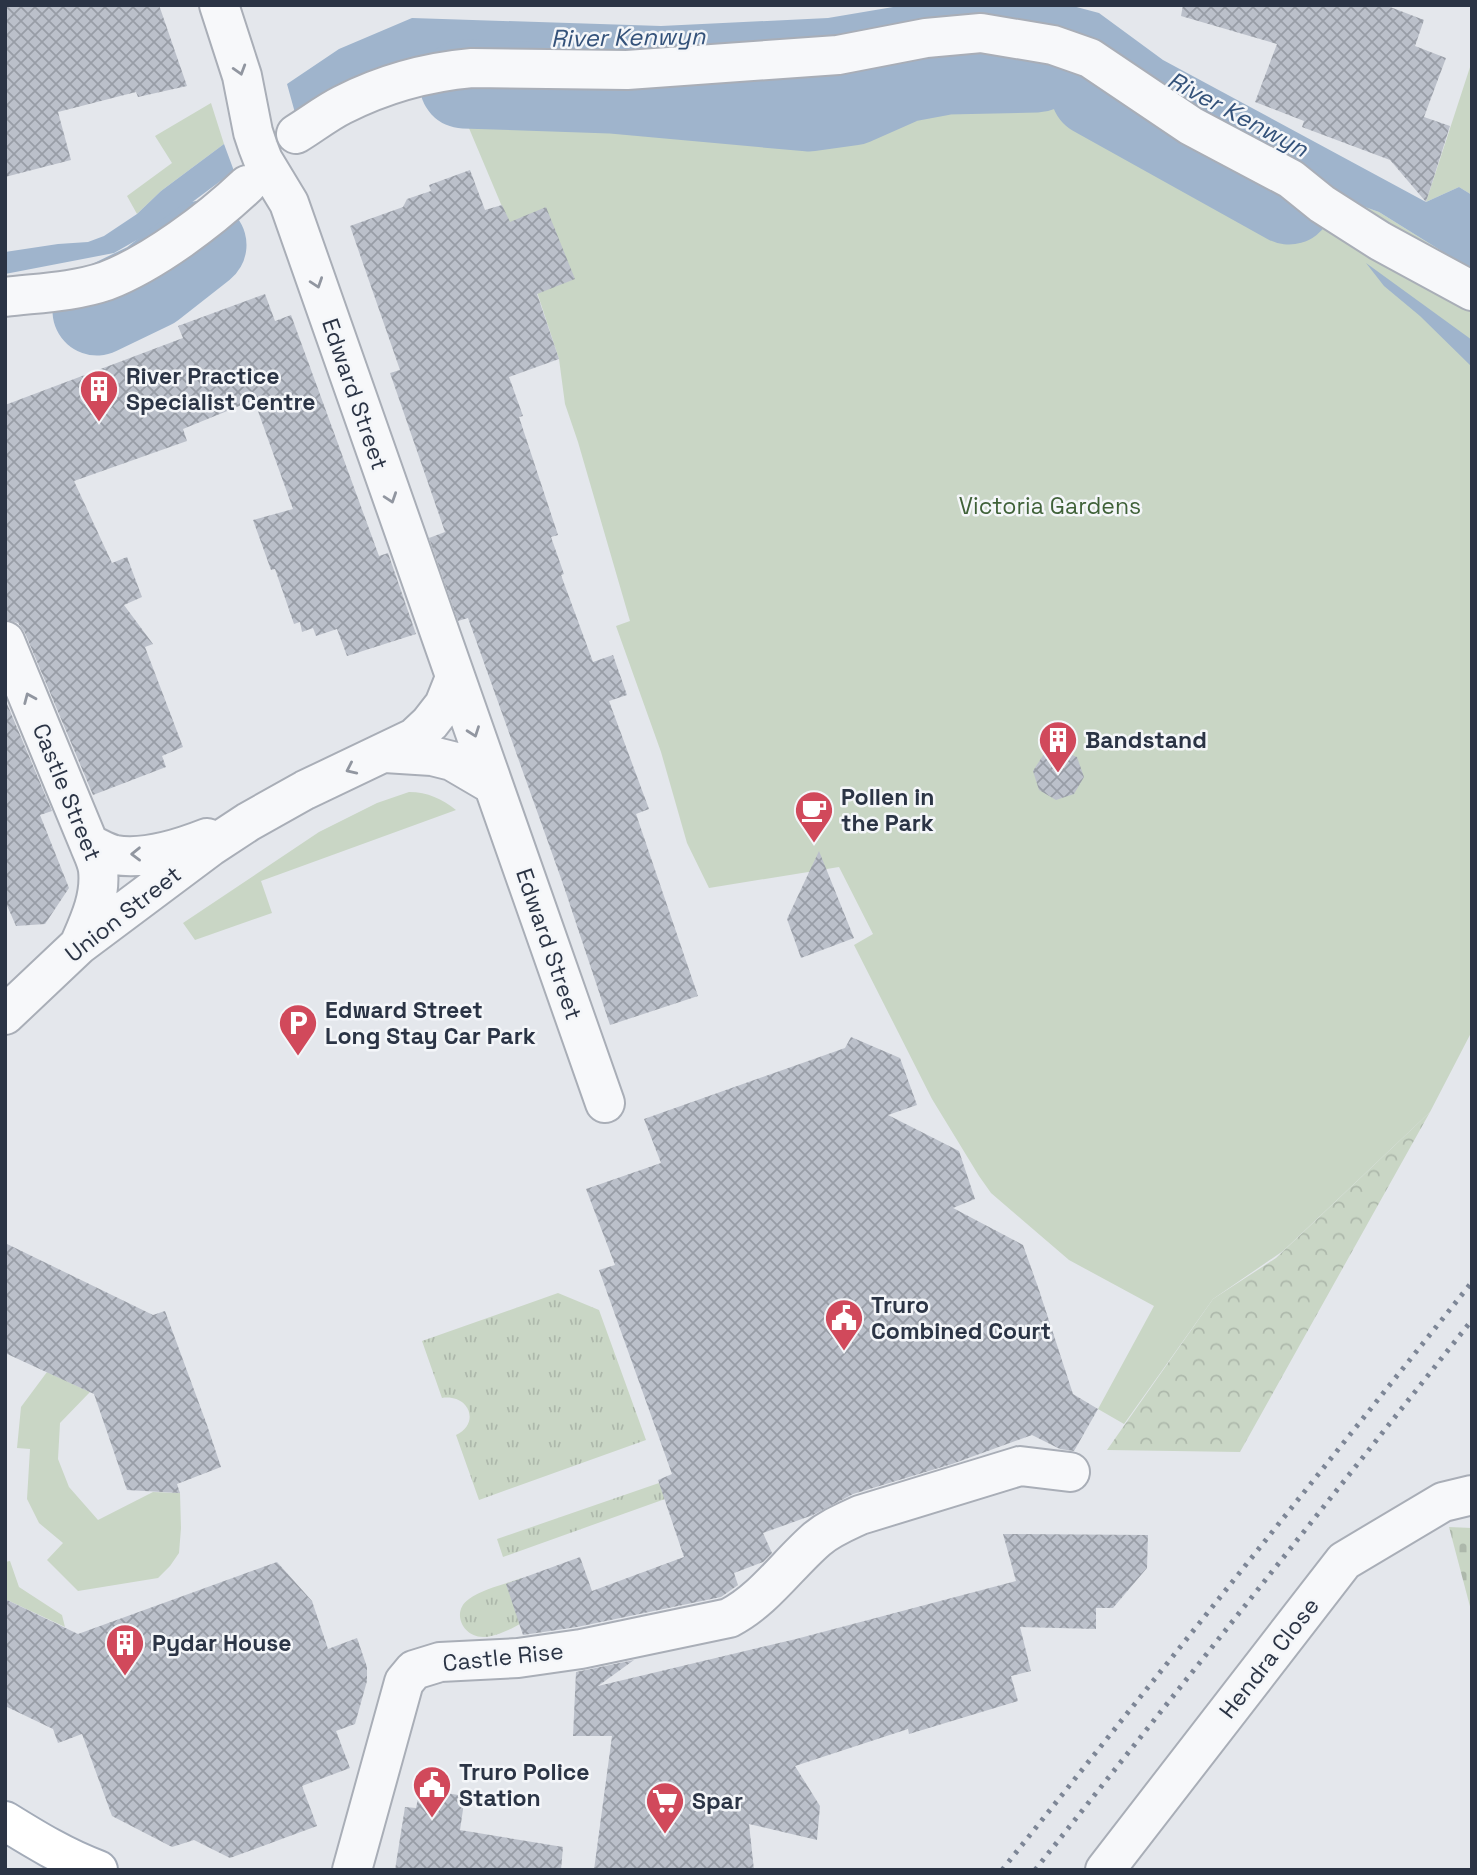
<svg xmlns="http://www.w3.org/2000/svg" width="1477" height="1875" viewBox="0 0 1477 1875" font-family="'Space Grotesk',sans-serif">
  <style>
    .grass { fill: url(#grass-tufts) }
    .forest { fill: url(#forest-crowns) }
    .cemetery { fill: url(#cemetery-stones) }
    .green { fill: #c9d6c5 }
    .water { fill: #9fb4cc }
    .lines { fill: none; stroke-linecap: round; stroke-linejoin: round }
    .river { stroke: #9fb4cc; stroke-width: 89 }
    .building { fill: url(#building-cross-hatch) }
    .minor-casing { stroke: #a9aeb7; stroke-width: 42 }
    .major-casing { stroke: #a3abb8; stroke-width: 42 }
    .minor { stroke: #f7f8fa; stroke-width: 38 }
    .major { stroke: #fff; stroke-width: 38 }
    .rail { stroke: #7d8696; stroke-width: 5; stroke-dasharray: 3.5 7; stroke-linecap: butt }
    .oneway { stroke: #9196a0 }
    .labels { text-anchor: middle; dominant-baseline: central; stroke-width: 5; stroke-linejoin: round; paint-order: stroke }
    .poi-label { font-size: 23px; font-weight: bold; fill: #2b3445; stroke: #f4f6f9; text-anchor: start }
    .street-label { font-size: 23px; fill: #2b3445; stroke: #f4f6f9 }
    .park-label { font-size: 23px; fill: #3f6138; stroke: #f4f6f9 }
    .water-label { font-size: 24px; font-style: italic; fill: #34527a; stroke: #f4f6f9 }
  </style>
  <defs>
    <pattern id="grass-tufts" width="24" height="20" patternUnits="userSpaceOnUse" patternTransform="scale(1.75)"><rect width="24" height="20" fill="#c9d6c5"/><path d="M3 7l-1-3M5 7V3M7 7l1-3M15 17l-1-3M17 17v-4M19 17l1-3" fill="none" stroke="#adb8ab"/></pattern>
    <pattern id="forest-crowns" width="20" height="18" patternUnits="userSpaceOnUse" patternTransform="scale(1.75)"><rect width="20" height="18" fill="#c9d6c5"/><path d="M2 6a3 3 0 1 1 6 0M12 15a3 3 0 1 1 6 0" fill="none" stroke="#adb8ab"/></pattern>
    <pattern id="cemetery-stones" width="16" height="16" patternUnits="userSpaceOnUse" patternTransform="scale(1.75)"><rect width="16" height="16" fill="#c9d6c5"/><path d="M2 7V4a2 2 0 0 1 4 0v3zM10 15v-3a2 2 0 0 1 4 0v3z" fill="#adb8ab"/></pattern>
    <pattern id="building-cross-hatch" width="8" height="8" patternUnits="userSpaceOnUse" patternTransform="scale(1.75)"><rect width="8" height="8" fill="#bbc0ca"/><path d="M0 0l8 8M0 8l8-8" fill="none" stroke="#989da6"/></pattern>
  </defs>
  <rect width="100%" height="100%" fill="#e4e7ec"/>
  <!-- grass -->
  <path class="grass" d="M558 1293 599 1310 646 1440 479 1500 456 1435C481 1423 469 1394 442 1398L422 1341Z
    M659 1483 665 1499 503 1557 497 1539Z
    M521 1578 534 1615C522 1624 498 1637 483 1637 462 1637 451 1611 469 1599 482 1589 506 1584 521 1578Z"/>
  <!-- forest -->
  <path class="forest" d="M1430 1112 1240 1452 1107 1450 1213 1299 1276 1258Z"/>
  <!-- cemetery -->
  <path class="cemetery" d="M1449 1527 1472 1528V1614Z"/>
  <!-- green -->
  <path class="green" d="M982 19 1334 196 1379 212 1472 270V1031L1430 1112 1283 1251 1213 1299 1124 1424 1098 1409 1154 1306 1069 1260 991 1193 979 1176 932 1099 854 945 873 934 839 867 709 888 687 843 661 752 616 626 630 621 578 442 565 404 559 359 533 280 455 95 444 62Z
    M1472 61V195L1459 187 1426 202Z
    M211 103 224 144 161 191 137 214 127 196 172 163 155 136Z
    M409 792C428 792 442 799 456 810L261 881 272 913 195 940 183 923 319 832 377 803Z
    M47 1372 90 1392 60 1423 58 1459 69 1487 98 1520 153 1492 180 1493 181 1528 179 1553 170 1566 158 1578 78 1591 47 1560 63 1543 39 1523 27 1499 30 1449 17 1448 21 1407Z
    M10 1561 19 1587 62 1615 65 1627 5 1599V1562Z"/>
  <!-- water -->
  <path class="water" d="M905 5H1069L1099 13 1163 60 1426 202 1459 187 1472 195V270L1379 212 1334 196 1246 137 1088 41 831 43 581 56 297 120 287 84 339 49 412 18 661 26 828 18Z
    M224 144 234 171 156 229 114 253 5 274V252L58 244 88 242 104 236 137 214 161 191Z
    M1366 263 1472 340V367L1420 316 1384 286Z"/>
  <g class="lines">
    <!-- river -->
    <path class="river" d="M464 84 611 89 809 107 852 101 904 78 947 70 1037 68
      M1095 92 1289 200
      M97 311 151 285 202 245"/>
  </g>
  <!-- building -->
  <path class="building" d="M5 5H159L187 86 138 97 136 92 58 112 71 160 5 177Z
    M1183 5H1385L1424 20 1415 46 1446 58 1424 117 1450 126 1426 202 1390 160 1302 127 1304 121 1255 102 1277 44 1181 16Z
    M470 170 485 210 502 205 510 222 546 207 575 279 537 294 559 359 509 377 523 416 519 417 558 535 551 537 564 574 561 575 593 662 613 655 627 695 609 701 649 809 636 814 698 996 610 1025 563 884 468 618 458 621 429 538 445 532 390 373 400 370 350 226 403 207 407 199 431 191 429 185Z
    M265 294 275 321 291 315 379 556 388 553 416 634 347 656 337 629 316 636 313 628 302 632 300 622 294 624 275 569 271 570 253 520 293 509 254 400 183 429 187 441 74 481 112 563 127 557 142 597 124 605 153 644 145 647 183 747 162 756 166 767 93 795 25 633 18 623 5 620V405L183 338 178 326Z
    M5 699 52 811 40 815 69 888 45 924 16 926 5 901Z
    M1061 750 1077 757 1084 777 1074 794 1056 800 1039 790 1033 771 1044 754Z
    M819 851 854 938 801 958 787 919Z
    M851 1037 900 1058 917 1105 888 1115 959 1151 975 1199 953 1208 1023 1245 1039 1290 1073 1394 1098 1409 1074 1451 1060 1449 1032 1435 952 1464 853 1494 813 1515 763 1533 772 1553 763 1562 734 1573 738 1585 721 1597 577 1627 523 1635 506 1584 580 1557 592 1591 684 1557 658 1480 672 1474 599 1270 615 1265 586 1189 661 1163 644 1119 845 1048Z
    M5 1243 153 1315 165 1311 207 1425 221 1467 177 1484 180 1493 127 1490 94 1394 5 1353Z
    M1003 1534 1148 1535 1147 1568 1113 1608H1096V1629L1020 1627 1031 1671 1011 1676 1018 1701 909 1734 908 1729 795 1766 820 1806 817 1840 749 1824 754 1870H594L612 1736H573L576 1672 634 1660 598 1686 796 1639 1016 1581Z
    M277 1562 312 1601 328 1649 357 1638 367 1667V1681L355 1724 336 1731 350 1768 302 1786 317 1826 230 1858 194 1840 172 1847 112 1816 82 1734 58 1743 53 1729 5 1706V1599L78 1634Z
    M420 1789 465 1796 460 1830 563 1847 561 1870H395L405 1807 416 1808Z"/>
  <g class="lines">
    <!-- minor casing -->
    <g class="minor-casing">
      <path id="minor" d="M219 5 242 76 253 132 258 147 263 160 289 203C393 503 498 803 605 1103
        M296 134C311 125 326 113 342 105 383 84 427 72 472 68L627 70 838 55 926 38 981 33 1053 45 1090 58 1191 126 1291 179 1322 204 1380 241 1472 291
        M5 297C38 293 74 292 106 281 153 263 210 220 247 185
        M5 641 89 844C92 852 97 861 98 870 101 897 89 922 79 945
        M385 753 432 756 452 761 493 785
        M89 844C97 847 106 853 115 855 145 860 179 849 207 838
        M5 1015 79 945 210 847 248 822 305 790 414 738 430 723 444 705 454 680
        M352 1870 404 1682 414 1670 440 1662 518 1658 581 1649 729 1618C764 1600 788 1564 817 1539 830 1528 845 1522 860 1515L1020 1466 1070 1472
        M1105 1870 1344 1561 1443 1502 1472 1495"/>
    </g>
    <!-- major casing -->
    <g class="major-casing">
      <path id="major" d="M5 1821C34 1839 65 1858 98 1870"/>
    </g>
    <!-- minor -->
    <use href="#minor" class="minor"/>
    <!-- major -->
    <use href="#major" class="major"/>
    <!-- rail -->
    <path class="rail" d="M1002 1870 1472 1282
      M1035 1870 1472 1320"/>
  </g>
  <!-- one-way arrows -->
  <defs><path id="oneway-chevron" d="M-2-3.5L2.5 0L-2 3.5" fill="none" stroke-width="1.6" stroke-linecap="round" stroke-linejoin="round" transform="scale(1.75)"/></defs>
  <g class="oneway">
    <use href="#oneway-chevron" transform="translate(240 70) rotate(73)"/>
    <use href="#oneway-chevron" transform="translate(317 283) rotate(71)"/>
    <use href="#oneway-chevron" transform="translate(391 498) rotate(71)"/>
    <use href="#oneway-chevron" transform="translate(29 698) rotate(-113)"/>
    <use href="#oneway-chevron" transform="translate(474 732) rotate(70)"/>
    <use href="#oneway-chevron" transform="translate(351 769) rotate(155)"/>
    <use href="#oneway-chevron" transform="translate(136 854) rotate(179)"/>
  </g>
  <!-- icons -->
  <defs>
    <g id="building-pin" transform="scale(2.0125)"><path d="M0 17L-7.5 6A9.5 9.5 0 1 1 7.5 6Z" fill="#d1495b" stroke="#f4f6f9"/><path d="M-4-6H4V6H1V3H-1V6H-4ZM-2.5-4.3h1.7v1.8h-1.7ZM.8-4.3h1.7v1.8H.8ZM-2.5-1h1.7V.8h-1.7ZM.8-1h1.7V.8H.8Z" fill="#fff"/></g>
    <g id="cafe-pin" transform="scale(2.0125)"><path d="M0 17L-7.5 6A9.5 9.5 0 1 1 7.5 6Z" fill="#d1495b" stroke="#f4f6f9"/><path d="M-5.5-4.5H6V0H3Q3 3.5 0 3.5H-2.5Q-5.5 3.5-5.5 0ZM3-3.2v2h1.7v-2ZM-6 4.5H4V6H-6Z" fill="#fff"/></g>
    <g id="parking-pin" transform="scale(2.0125)"><path d="M0 17L-7.5 6A9.5 9.5 0 1 1 7.5 6Z" fill="#d1495b" stroke="#f4f6f9"/><path d="M-3.5-5.5H1a3.5 3.5 0 0 1 0 7H-1V5.5H-3.5ZM-1-3.4V-.6H.8a1.4 1.4 0 0 0 0-2.8Z" fill="#fff"/></g>
    <g id="civic-pin" transform="scale(2.0125)"><path d="M0 17L-7.5 6A9.5 9.5 0 1 1 7.5 6Z" fill="#d1495b" stroke="#f4f6f9"/><path d="M-.6-6.5H3V-4.5H.6V-3L4-1V1h2V6H-6V1h2V-1L-.6-3ZM-1.2 2.5V6h2.4V2.5Z" fill="#fff"/></g>
    <g id="supermarket-pin" transform="scale(2.0125)"><path d="M0 17L-7.5 6A9.5 9.5 0 1 1 7.5 6Z" fill="#d1495b" stroke="#f4f6f9"/><path d="M-6-5.5h2.5l.6 2H6L4.5 2H-2.5L-4.4-4H-6ZM-1.5 3.2a1.3 1.3 0 1 0 .1 0ZM3 3.2a1.3 1.3 0 1 0 .1 0Z" fill="#fff"/></g>
  </defs>
  <g fill-rule="evenodd">
    <use href="#building-pin" x="99" y="389"/>
    <use href="#building-pin" x="1058" y="740"/>
    <use href="#cafe-pin" x="814" y="810"/>
    <use href="#parking-pin" x="298" y="1023"/>
    <use href="#civic-pin" x="844" y="1318"/>
    <use href="#building-pin" x="125" y="1643"/>
    <use href="#civic-pin" x="432" y="1785"/>
    <use href="#supermarket-pin" x="665" y="1801"/>
  </g>
  <g class="labels">
    <!-- poi labels -->
    <g class="poi-label">
      <text x="126" y="376">River Practice<tspan x="126" dy="26">Specialist Centre</tspan></text>
      <text x="1085" y="740">Bandstand</text>
      <text x="841" y="797">Pollen in<tspan x="841" dy="26">the Park</tspan></text>
      <text x="325" y="1010">Edward Street<tspan x="325" dy="26">Long Stay Car Park</tspan></text>
      <text x="871" y="1305">Truro<tspan x="871" dy="26">Combined Court</tspan></text>
      <text x="152" y="1643">Pydar House</text>
      <text x="459" y="1772">Truro Police<tspan x="459" dy="26">Station</tspan></text>
      <text x="692" y="1801">Spar</text>
    </g>
    <!-- street labels -->
    <g class="street-label">
      <text transform="translate(355 394) rotate(71)">Edward Street</text>
      <text transform="translate(67 792) rotate(68)">Castle Street</text>
      <text transform="translate(123 914) rotate(-38)">Union Street</text>
      <text transform="translate(549 944) rotate(71)">Edward Street</text>
      <text transform="translate(503 1657) rotate(-6)">Castle Rise</text>
      <text transform="translate(1269 1658) rotate(-52)">Hendra Close</text>
    </g>
    <!-- park labels -->
    <g class="park-label">
      <text x="1050" y="506">Victoria Gardens</text>
    </g>
    <!-- water labels -->
    <g class="water-label">
      <text transform="translate(628 37) rotate(-1)">River Kenwyn</text>
      <text transform="translate(1238 114) rotate(28)">River Kenwyn</text>
    </g>
  </g>
  <!-- border -->
  <rect width="1477" height="1875" fill="none" stroke="#2b3445" stroke-width="14"/>
</svg>
